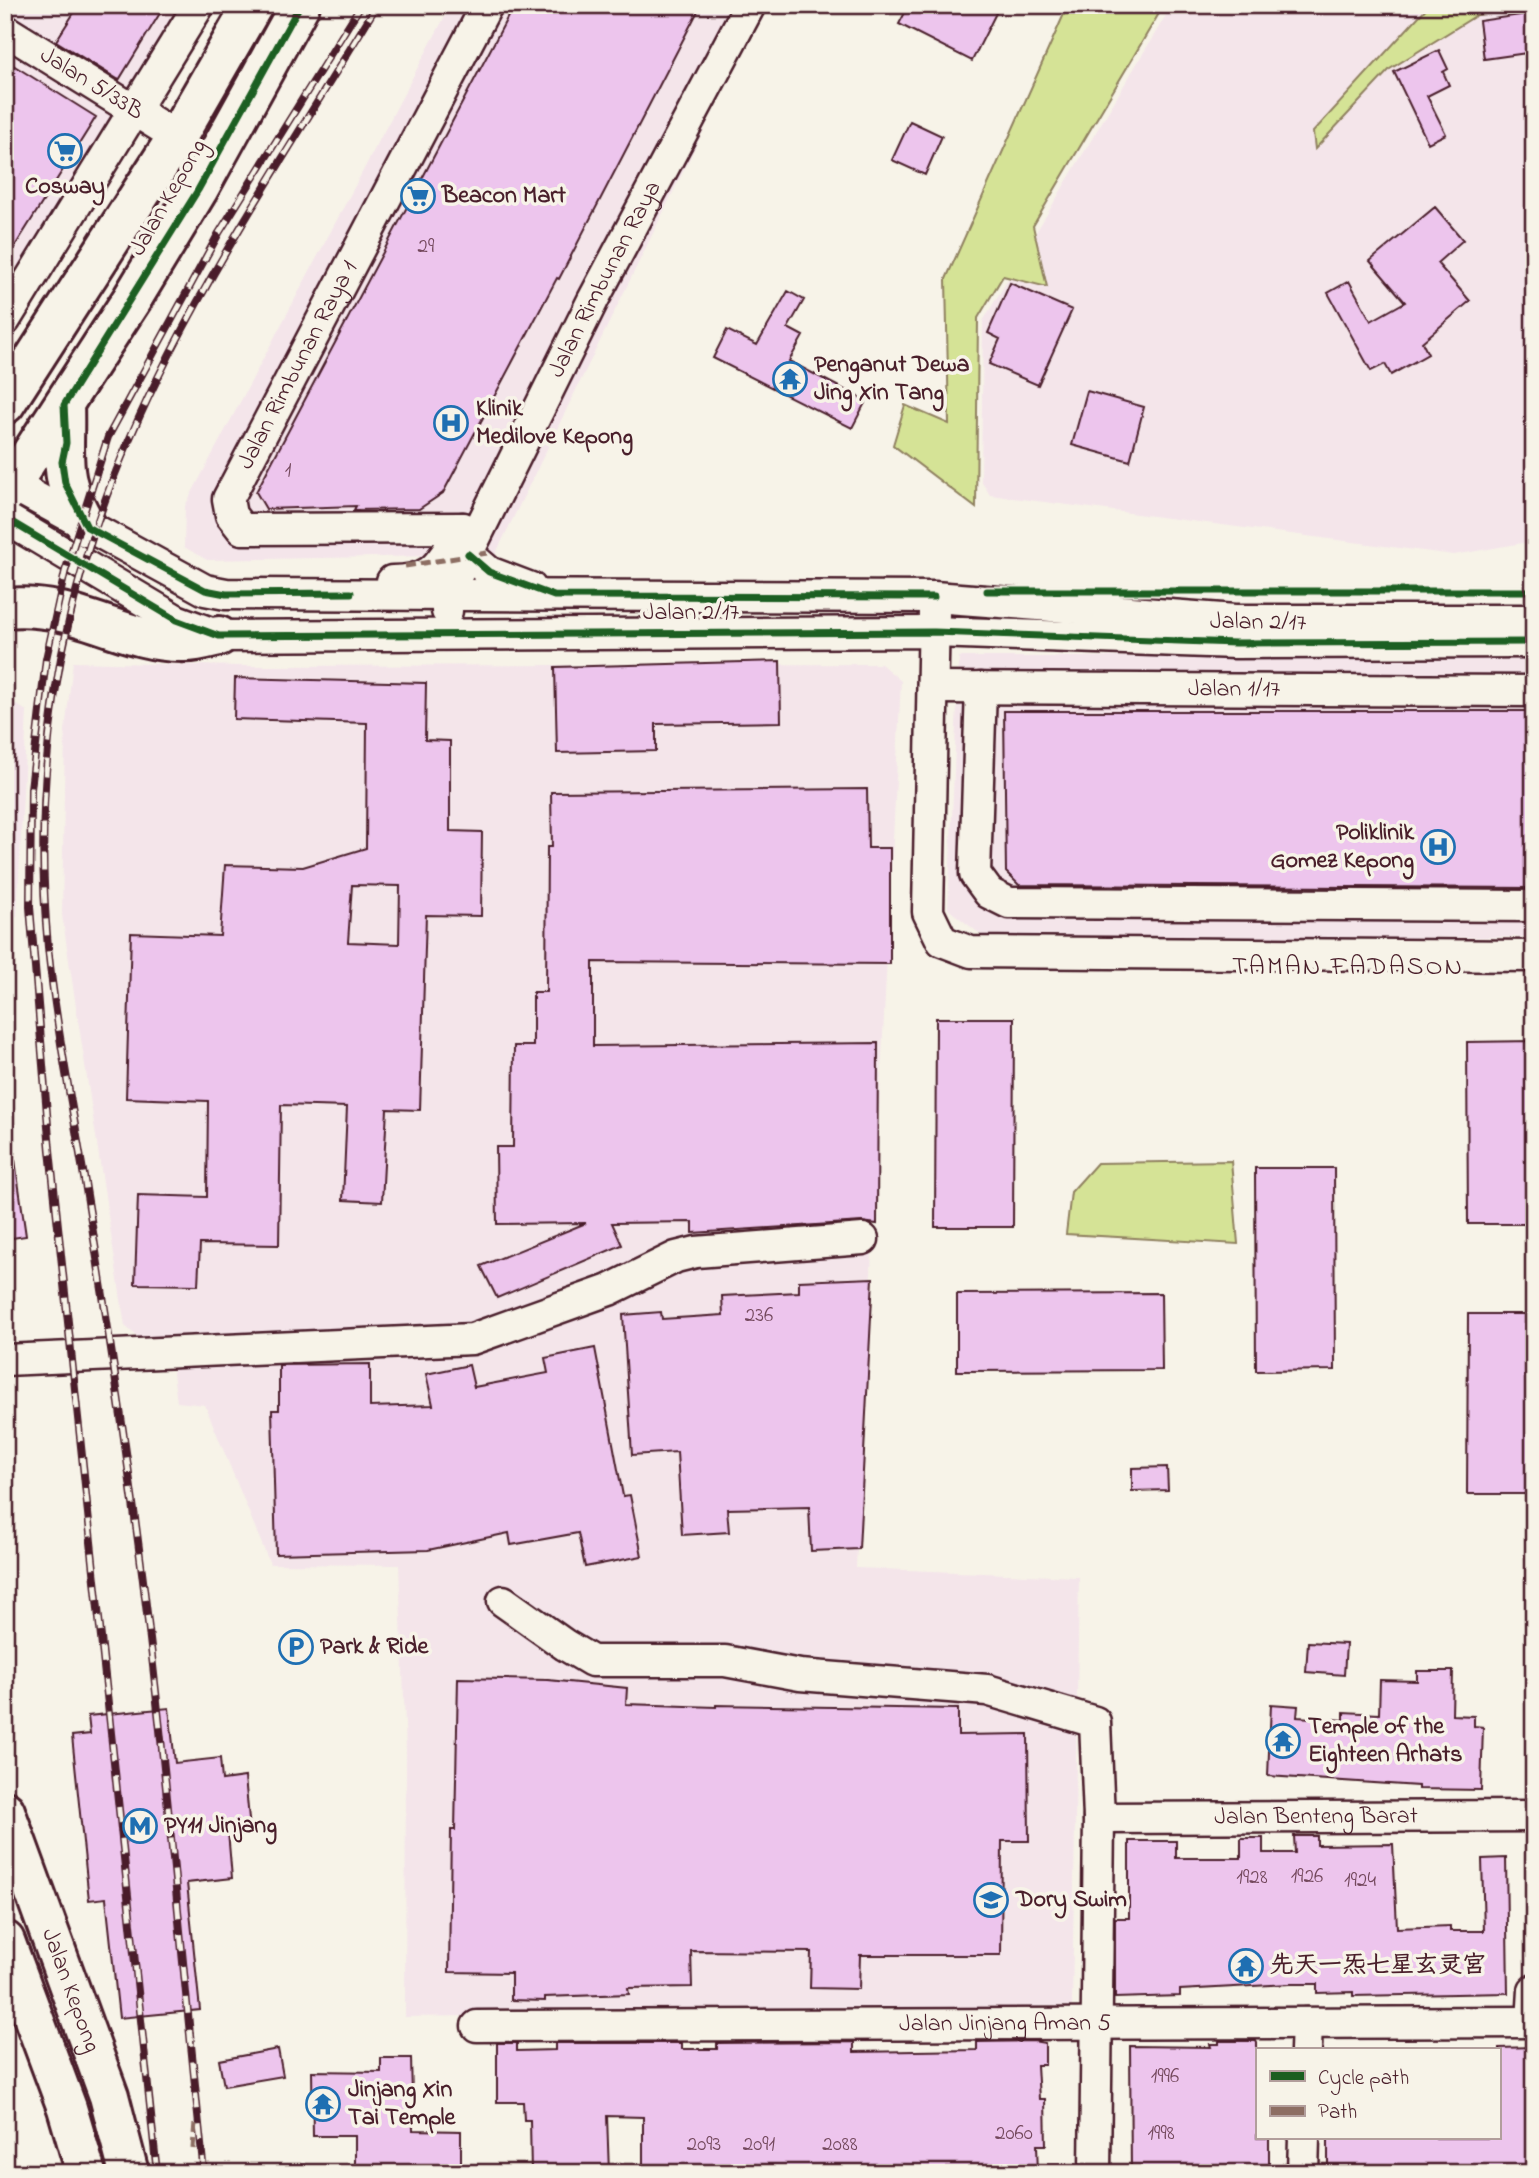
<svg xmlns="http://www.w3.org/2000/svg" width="1539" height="2178" viewBox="0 0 1539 2178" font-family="'Indie Flower','LXGW WenKai TC',sans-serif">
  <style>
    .built { fill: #f4e5ea }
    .green { fill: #d5e396; stroke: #908160; stroke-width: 2 }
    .building { fill: #edc5ed; stroke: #4a1f2b; stroke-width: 2; fill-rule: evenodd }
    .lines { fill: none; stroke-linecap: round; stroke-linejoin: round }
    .minor-casing { stroke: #4a1f2b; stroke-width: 35 }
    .major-casing { stroke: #4a1f2b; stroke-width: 44 }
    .minor { stroke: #f7f3e8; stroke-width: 30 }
    .major { stroke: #f7f3e8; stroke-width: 38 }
    .rail-casing { stroke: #4a1f2b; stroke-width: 8 }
    .rail { stroke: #f7f3e8; stroke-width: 5; stroke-dasharray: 16; stroke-linecap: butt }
    .quiet { stroke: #8d6e63; stroke-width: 5; stroke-dasharray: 10 5; stroke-linecap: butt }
    .cycleway-casing { stroke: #f7f3e8; stroke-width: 11 }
    .cycleway { stroke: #1b5e20; stroke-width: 7 }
    .labels { text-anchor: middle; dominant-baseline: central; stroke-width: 7; stroke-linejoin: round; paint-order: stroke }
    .number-label { font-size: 21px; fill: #73485c }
    .street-label { font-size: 24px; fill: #4a1f2b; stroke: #f7f3e8 }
    .poi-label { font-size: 24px; font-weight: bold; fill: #4a1f2b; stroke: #f7f3e8; text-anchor: start }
    .neighbourhood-label { font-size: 26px; letter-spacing: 2px; fill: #4a1f2b; stroke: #f7f3e8 }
  </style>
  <rect width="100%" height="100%" fill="#f7f3e8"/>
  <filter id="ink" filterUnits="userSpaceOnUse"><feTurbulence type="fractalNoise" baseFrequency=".0143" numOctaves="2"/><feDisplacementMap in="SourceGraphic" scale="14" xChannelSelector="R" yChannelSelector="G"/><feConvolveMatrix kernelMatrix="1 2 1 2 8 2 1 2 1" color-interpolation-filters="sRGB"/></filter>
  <g filter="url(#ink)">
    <!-- built -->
    <path class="built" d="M5 5H211L5 306Z
      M451 5H765L495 555 207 560 184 547 185 506Z
      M1172 5H1534V541L1454 555 990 495 981 481 983 321Z
      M1534 656V937L989 941 948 909 959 657Z
      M73 662 239 666 881 664 901 681 856 1568 1079 1577 1072 2006 405 2017 406 1752 399 1565 270 1564 205 1405 177 1402 172 1366 125 1326 62 915 65 731Z
      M5 698 27 711 17 917H5Z"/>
    <!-- green -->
    <path class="green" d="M1068 5H1164L1033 226 1047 287 1003 276 978 318 976 508 893 445 905 405 949 424 946 279Z
      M1429 5 1534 7 1477 15 1390 69 1315 149 1313 132Z
      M1231 1161 1238 1244 1066 1234 1071 1192 1097 1163Z"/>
    <!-- building -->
    <path class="building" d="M79 5H165L119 80 56 41Z
      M514 5H701L559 279 557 278 443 493 419 509 354 510 356 506 266 509 256 492Z
      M909 5H1000L972 61 899 24Z
      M1534 13V52L1484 59 1479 21Z
      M1439 50 1448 69 1443 72 1449 85 1427 96 1446 134 1428 143 1394 72Z
      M5 60 96 117 5 262Z
      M910 121 942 136 925 175 892 160Z
      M1435 207 1463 240 1437 263 1470 301 1422 342 1428 354 1391 375 1385 364 1371 371 1328 293 1349 281 1371 321 1405 302 1370 261Z
      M1010 283 1072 310 1038 385 989 364 1000 339 988 333Z
      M788 291 804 300 788 328 803 336 789 361 866 401 852 428 713 358 727 330 757 345Z
      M1087 391 1144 407 1130 461 1072 445Z
      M780 661 781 722 656 724V751L557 753 555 667Z
      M235 678 426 683 425 740 450 741V831L482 832 481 916 426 915 420 1110 387 1109 382 1202 343 1200 347 1107 281 1105 279 1245 200 1244 198 1285 135 1284 138 1195 207 1197 208 1101 126 1098 131 933 220 936 225 865 303 867 366 848 367 723 234 719ZM352 885 400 886 399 944 348 942Z
      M1004 711H1534V888L1019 885 1006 872Z
      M867 789 868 848H890V964L593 962V1046L878 1043 877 1224 862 1222 693 1233V1222L612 1223 622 1245 497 1298 481 1266 586 1223 497 1224 496 1147H513L514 1046H533V992H546L547 847H552L551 792Z
      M936 1018H1014L1013 1227H935Z
      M1534 1041V1224H1468L1467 1042Z
      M15 1160 26 1236 5 1239V1161Z
      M1255 1168H1334L1335 1370 1256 1371Z
      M873 1278 859 1549 811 1551 809 1507 727 1509 729 1532 682 1535 677 1452 632 1455 623 1315 661 1312 662 1319 723 1315 722 1296 799 1292V1281Z
      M1161 1293 1162 1370 957 1371V1294Z
      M1468 1314H1534V1494H1467Z
      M595 1348 623 1496 630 1495 642 1556 585 1567 578 1533 511 1545 509 1533 428 1550 276 1554 272 1410H279V1365L370 1364V1407L433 1405 426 1374 469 1365 474 1387 548 1373 545 1358Z
      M1167 1467 1168 1490 1132 1491V1468Z
      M1308 1642 1346 1644 1344 1675 1306 1672Z
      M1417 1671H1453L1452 1715 1474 1716V1726L1483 1727 1481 1790 1418 1789V1786L1268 1776 1271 1704 1298 1706 1297 1717 1344 1720V1712L1379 1714 1380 1680 1417 1681Z
      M458 1678 548 1680 627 1688 626 1704 716 1707V1705L958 1709V1735L1028 1734 1029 1841H1002L1001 1955H860L859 1989 810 1988 811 1952 691 1951 692 1987 628 1988 629 1994 545 1997V2001L511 2000V1973L449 1972 451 1830H455Z
      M169 1708 175 1763 220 1758 222 1780 245 1777 250 1830 228 1832 232 1878 187 1883 200 2010 119 2018 106 1898 89 1900 72 1736 90 1734 88 1716Z
      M1294 1836H1317V1845L1393 1844 1397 1928 1450 1926V1931H1484L1482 1859 1506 1858 1508 1993 1353 1996V1992L1317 1993V1984H1290L1180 1990V1996L1115 1998V1918H1129V1841H1176V1858H1241V1838H1263V1853H1295Z
      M1033 2041 1045 2043V2065H1037L1039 2099H1045L1046 2145H1037L1038 2173H643V2117L607 2116 609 2173H531L530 2120H524L523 2102H497V2043H517V2051L555 2050V2043H682V2049H717V2043L854 2042V2052L977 2050V2042Z
      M1219 2041H1256L1257 2043V2138H1269V2173H1131L1130 2046 1211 2047 1210 2044H1219Z
      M1534 2047V2173H1328V2138H1499V2048Z
      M278 2049 283 2076 224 2086 219 2060Z
      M381 2058H411L413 2130 461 2131V2173H355V2136H313L312 2071 381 2072Z"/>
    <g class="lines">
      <!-- minor casing -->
      <g class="minor-casing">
        <g id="minor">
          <path id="s1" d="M5 30 177 137"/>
          <path d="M5 320 199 5"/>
          <path d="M11 484 205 590 226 594 934 597 1235 620H1534"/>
          <path d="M5 518 176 620 219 636 934 632 1235 643 1534 642"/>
          <path id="s2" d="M463 528 242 529 231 515 228 499 487 5"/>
          <path d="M468 554 489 572 531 588"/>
          <path d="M392 581C437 581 440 561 463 528"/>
          <path id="s3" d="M447 611V595L593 300 750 5"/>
          <path d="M934 611 928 912 942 941 971 952 1534 956"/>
          <path id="s4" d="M933 688 1534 691"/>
          <path d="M981 688 975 874 989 893 1009 903 1534 906"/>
          <path d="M5 1360 472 1339 609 1290 676 1257 696 1252 863 1239"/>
          <path d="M503 1601 565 1645 592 1661H725L800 1675 987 1690 1095 1722 1099 1818 1095 2173"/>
          <path id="s5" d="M1099 1818 1534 1816"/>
          <path d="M1532 2022 1534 1990"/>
          <path id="s6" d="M477 2026 1534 2022"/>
          <path d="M1306 2050 1307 2023"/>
          <path d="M1303 2173 1304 2138"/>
        </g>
      </g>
      <!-- major casing -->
      <g class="major-casing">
        <g id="major">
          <path d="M5 404 177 137 253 5"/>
          <path d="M64 405C66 461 56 475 87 527"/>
          <path d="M5 494 132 299 198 190 300 5"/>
          <path d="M5 608C75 601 120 642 181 642 194 643 207 639 219 636"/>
          <path id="s7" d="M5 1811 109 2096 129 2173"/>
          <path d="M5 1941 67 2108 86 2173"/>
        </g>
      </g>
      <!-- minor -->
      <use href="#minor" class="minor"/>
      <!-- major -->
      <use href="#major" class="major"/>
      <!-- rail casing -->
      <g class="rail-casing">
        <path id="rail" d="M157 2173 50 1150 30 907 31 789 46 659 65 572 108 437 219 233 361 5
          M204 2173C180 1947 163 1721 132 1496 118 1392 102 1287 85 1183 72 1105 56 1026 48 947 38 839 44 727 69 621 120 394 259 201 377 5"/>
      </g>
      <!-- rail -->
      <use href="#rail" class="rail"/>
      <!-- quiet -->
      <path class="quiet" d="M405 566 487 553
        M193 2149 195 2122"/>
      <!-- cycleway casing -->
      <g class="cycleway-casing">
        <path id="cycleway" d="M300 5 198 190 64 405 66 443 62 462 65 483 87 527 205 590 226 594 351 593
          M5 518 176 620 219 636 934 632 1235 643 1534 642
          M468 554 489 572 554 596 934 597
          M987 591H1534"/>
      </g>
      <!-- cycleway -->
      <use href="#cycleway" class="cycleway"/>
    </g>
  </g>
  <!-- icons -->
  <defs>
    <g id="supermarket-ring" transform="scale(1.75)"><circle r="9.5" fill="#f7f3e8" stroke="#1f6fb2" stroke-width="1.5"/><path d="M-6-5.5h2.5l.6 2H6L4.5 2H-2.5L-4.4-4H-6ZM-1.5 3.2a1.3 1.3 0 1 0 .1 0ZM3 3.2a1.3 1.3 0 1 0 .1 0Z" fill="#1f6fb2"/></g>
    <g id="temple-ring" transform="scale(1.75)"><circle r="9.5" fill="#f7f3e8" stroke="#1f6fb2" stroke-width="1.5"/><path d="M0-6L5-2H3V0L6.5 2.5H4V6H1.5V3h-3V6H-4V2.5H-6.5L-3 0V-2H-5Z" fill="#1f6fb2"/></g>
    <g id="hospital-ring" transform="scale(1.75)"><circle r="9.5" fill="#f7f3e8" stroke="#1f6fb2" stroke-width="1.5"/><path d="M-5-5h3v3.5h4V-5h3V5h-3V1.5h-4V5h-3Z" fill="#1f6fb2"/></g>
    <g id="parking-ring" transform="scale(1.75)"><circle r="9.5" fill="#f7f3e8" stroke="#1f6fb2" stroke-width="1.5"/><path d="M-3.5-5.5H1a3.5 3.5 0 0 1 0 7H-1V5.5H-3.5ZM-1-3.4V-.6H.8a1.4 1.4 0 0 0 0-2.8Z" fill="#1f6fb2"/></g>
    <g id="metro-ring" transform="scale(1.75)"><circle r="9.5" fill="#f7f3e8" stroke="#1f6fb2" stroke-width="1.5"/><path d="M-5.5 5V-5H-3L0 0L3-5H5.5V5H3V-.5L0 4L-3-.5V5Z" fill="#1f6fb2"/></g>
    <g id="school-ring" transform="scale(1.75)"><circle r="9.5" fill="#f7f3e8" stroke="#1f6fb2" stroke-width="1.5"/><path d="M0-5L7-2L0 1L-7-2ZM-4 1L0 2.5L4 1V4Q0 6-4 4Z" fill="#1f6fb2"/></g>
  </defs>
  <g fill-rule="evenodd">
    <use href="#supermarket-ring" x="65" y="151"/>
    <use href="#supermarket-ring" x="418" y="196"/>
    <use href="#temple-ring" x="790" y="379"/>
    <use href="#hospital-ring" x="451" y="423"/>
    <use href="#hospital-ring" x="1438" y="847"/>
    <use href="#parking-ring" x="296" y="1647"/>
    <use href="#temple-ring" x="1283" y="1741"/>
    <use href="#metro-ring" x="140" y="1826"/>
    <use href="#school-ring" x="991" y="1900"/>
    <use href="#temple-ring" x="1246" y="1966"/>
    <use href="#temple-ring" x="323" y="2104"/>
  </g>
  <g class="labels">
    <!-- number labels -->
    <g class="number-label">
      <text x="426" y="247">29</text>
      <text x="288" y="471">1</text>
      <text x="759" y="1316">236</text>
      <text x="1307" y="1877">1926</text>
      <text x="1252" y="1878">1928</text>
      <text x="1360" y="1881">1924</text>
      <text x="1165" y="2077">1996</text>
      <text x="1014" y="2134">2060</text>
      <text x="1161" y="2134">1998</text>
      <text x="704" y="2145">2093</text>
      <text x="759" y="2145">2091</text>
      <text x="840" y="2145">2088</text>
    </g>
    <!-- street labels -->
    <g class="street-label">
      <text stroke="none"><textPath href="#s1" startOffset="102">Jalan 5/33B</textPath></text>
      <text transform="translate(169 198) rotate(-60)">Jalan Kepong</text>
      <text stroke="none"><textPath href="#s3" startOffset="369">Jalan Rimbunan Raya</textPath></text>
      <text stroke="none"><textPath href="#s2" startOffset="406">Jalan Rimbunan Raya 1</textPath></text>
      <text x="691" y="613">Jalan 2/17</text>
      <text transform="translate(1258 623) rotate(1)">Jalan 2/17</text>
      <text stroke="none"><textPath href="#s4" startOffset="301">Jalan 1/17</textPath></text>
      <text stroke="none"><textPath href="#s5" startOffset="217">Jalan Benteng Barat</textPath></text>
      <text stroke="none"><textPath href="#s7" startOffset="191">Jalan Kepong</textPath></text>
      <text stroke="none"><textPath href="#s6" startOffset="528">Jalan Jinjang Aman 5</textPath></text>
    </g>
    <!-- poi labels -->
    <g class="poi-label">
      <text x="65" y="187" text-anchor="middle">Cosway</text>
      <text x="442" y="196">Beacon Mart</text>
      <text x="814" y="365">Penganut Dewa<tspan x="814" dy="28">Jing Xin Tang</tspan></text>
      <text x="476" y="409">Klinik<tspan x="476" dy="28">Medilove Kepong</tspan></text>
      <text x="1414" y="833" text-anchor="end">Poliklinik<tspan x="1414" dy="28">Gomez Kepong</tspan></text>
      <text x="320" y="1647">Park &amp; Ride</text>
      <text x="1308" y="1727">Temple of the<tspan x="1308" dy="28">Eighteen Arhats</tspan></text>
      <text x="164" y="1826">PY11 Jinjang</text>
      <text x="1016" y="1900">Dory Swim</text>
      <text x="1270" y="1966">先天一炁七星玄灵宫</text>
      <text x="348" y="2090">Jinjang Xin<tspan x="348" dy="28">Tai Temple</tspan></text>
    </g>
    <!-- neighbourhood labels -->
    <g class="neighbourhood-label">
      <text x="1348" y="968">TAMAN FADASON</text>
    </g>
  </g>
  <!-- margin -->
  <rect width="1539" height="2178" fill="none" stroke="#f7f3e8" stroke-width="28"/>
  <rect x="14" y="14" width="1511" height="2150" fill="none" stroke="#4a1f2b" stroke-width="2.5" filter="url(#ink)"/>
  <!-- legend -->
  <rect x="1256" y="2048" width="245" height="91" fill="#f7f3e8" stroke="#b29e9c" stroke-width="2"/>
  <rect x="1270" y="2071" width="35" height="10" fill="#1b5e20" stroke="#b29e9c" stroke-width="2"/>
  <text x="1318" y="2084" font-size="21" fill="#4a1f2b">Cycle path</text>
  <rect x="1270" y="2106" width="35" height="10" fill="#8d6e63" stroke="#b29e9c" stroke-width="2"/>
  <text x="1318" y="2118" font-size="21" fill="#4a1f2b">Path</text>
</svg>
